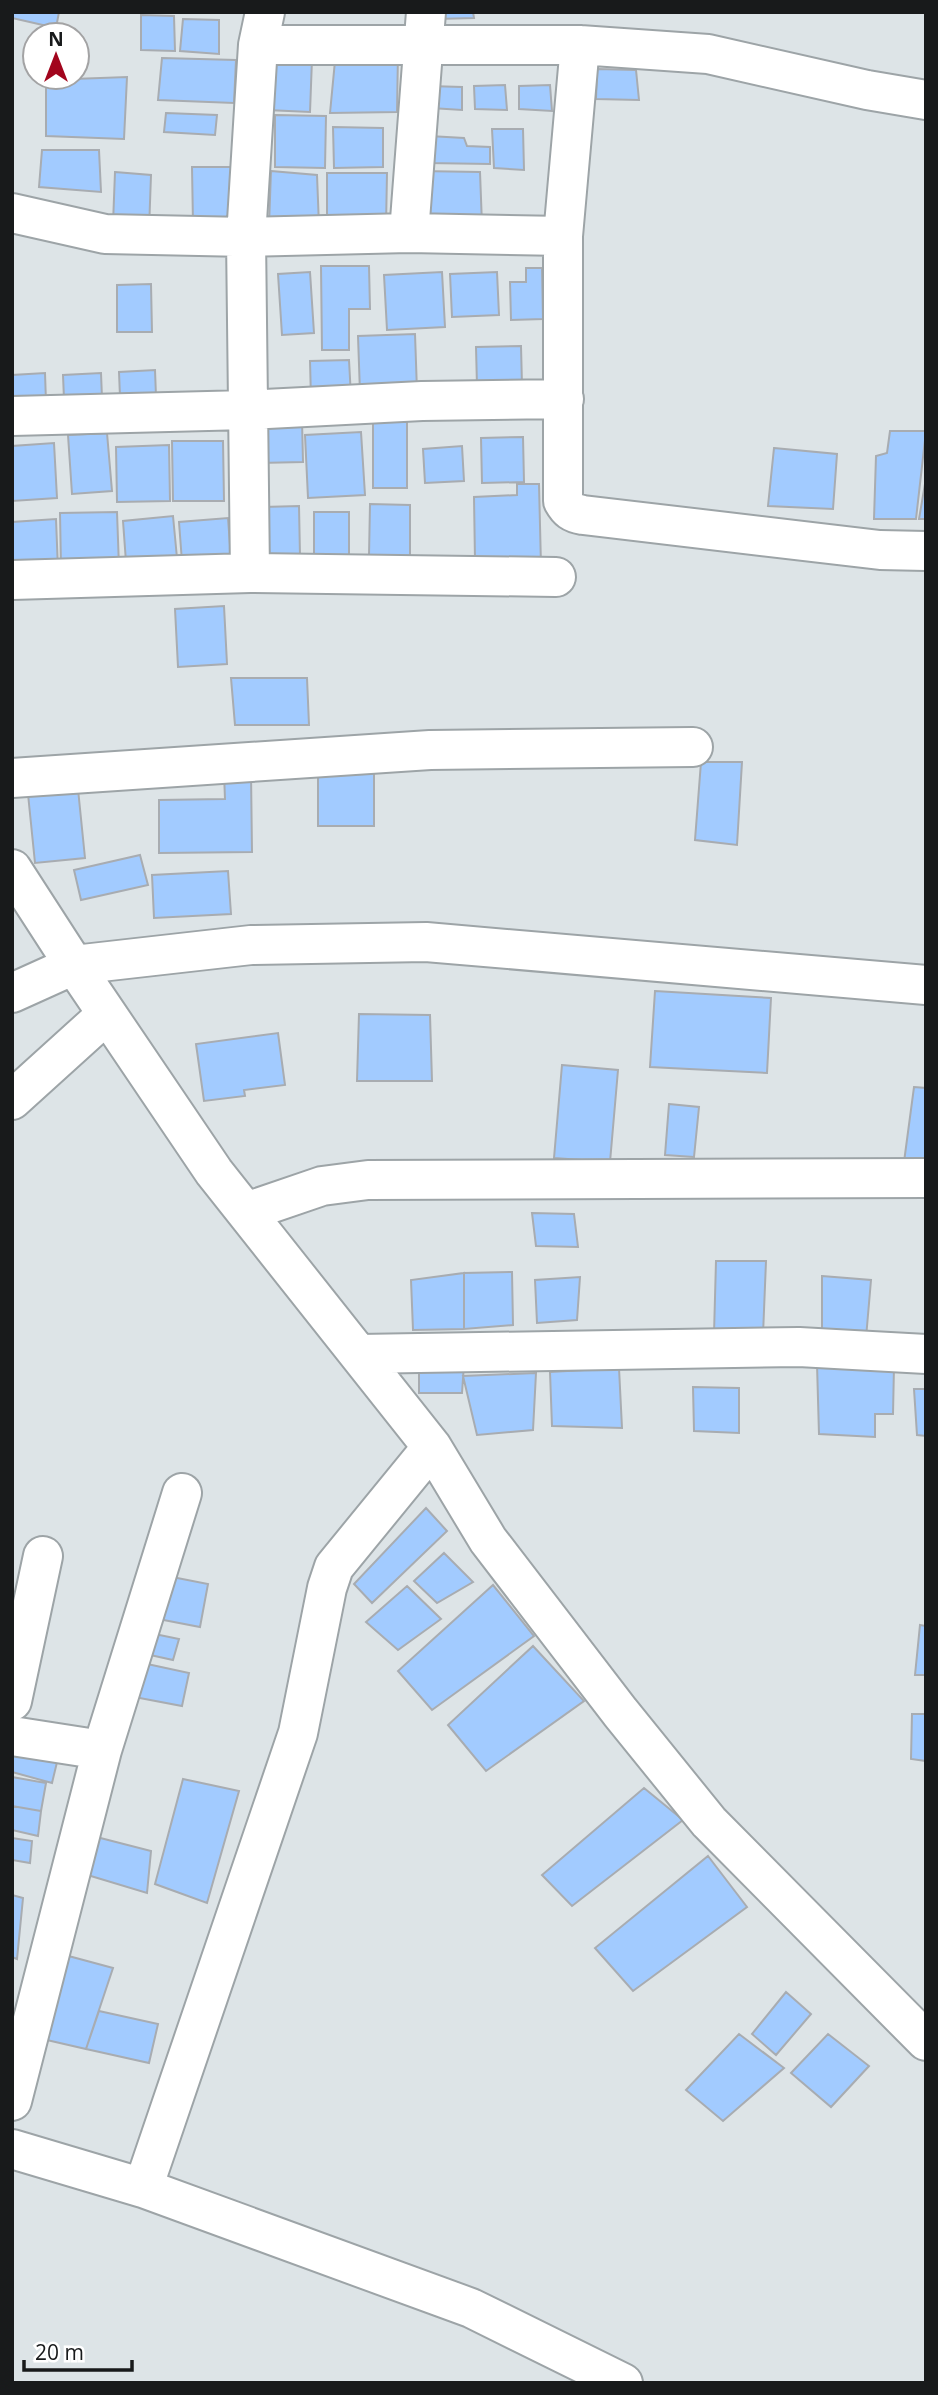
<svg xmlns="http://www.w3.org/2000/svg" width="938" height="2395" viewBox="0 0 938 2395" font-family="'Open Sans',sans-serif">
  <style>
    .building { fill: #a2cbff; stroke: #a8acb1; stroke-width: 2 }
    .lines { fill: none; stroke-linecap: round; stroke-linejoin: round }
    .minor-casing { stroke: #9da4a7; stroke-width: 42 }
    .minor { stroke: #fff; stroke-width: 38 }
  </style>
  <rect width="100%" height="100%" fill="#dde4e7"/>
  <!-- building -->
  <path class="building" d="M12 12H59L56 28 12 18Z
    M436 12H473L474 18 436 19Z
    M141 15 174 16 175 51 141 50Z
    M183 19 219 20V54L180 51Z
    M398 53 397 112 330 113 335 61Z
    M267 57 312 59 310 112 267 110Z
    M162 58 236 60 234 103 158 100Z
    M597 69 636 70 639 100 596 99Z
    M127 77 124 139 46 136V80Z
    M505 85 507 110 475 109 474 86Z
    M550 85 552 111 519 109V86Z
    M429 86 462 87V110L431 108Z
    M166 113 217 115 215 135 164 132Z
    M275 115 326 116 325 168 275 167Z
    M333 127 383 128V167L334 168Z
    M492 129H523L524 170 494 168Z
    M429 136 464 138 467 146 490 147V164L427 163Z
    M42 150H99L101 192 39 187Z
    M192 167H232L229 227 193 224Z
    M271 171 317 175 319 226 269 225Z
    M419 171 480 172 482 225 417 223Z
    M115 172 151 175 149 230 113 224Z
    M327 173H387L386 227 327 225Z
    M321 266H369L370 309H349V350H322Z
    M526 268H542L543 319 511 320 510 282H526Z
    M310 272 314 333 282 335 278 274Z
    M442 272 445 327 387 330 384 275Z
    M497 272 499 315 452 317 450 274Z
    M151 284 152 332H117V285Z
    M415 334 417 391 360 393 358 336Z
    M521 346 522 385 477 386 476 347Z
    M349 360 351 397 311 399 310 361Z
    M155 370 156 396 120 397 119 372Z
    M45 373 46 402 12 404V375Z
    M101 373 102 398 64 399 63 375Z
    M302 421 303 462 259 463 258 422Z
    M373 422H407V488H373Z
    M890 431H926L916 519H874L876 456 887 453Z
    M361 432 365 495 308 498 305 435Z
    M107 433 112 491 72 494 68 435Z
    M523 437 524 482 482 483 481 438Z
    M172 441H223L224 501H173Z
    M54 443 57 498 12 501V446Z
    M169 445 170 501 117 502 116 447Z
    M462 446 464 481 425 483 423 449Z
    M774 448 837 454 833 509 768 506Z
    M926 478V519H919Z
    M517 484H539L541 566 475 560 474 497 517 495Z
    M370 504 410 505V557L369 556Z
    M299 506 300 556 264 557 263 507Z
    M117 512 119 567 61 568 60 513Z
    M314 512H349V556H314Z
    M173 516 177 558 126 562 123 521Z
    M228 518 231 559 182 562 179 522Z
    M56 519 58 570 12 572V522Z
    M224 606 227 664 178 667 175 609Z
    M231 678H307L309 725H235Z
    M701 762H742L737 845 695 840Z
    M224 773H251L252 852 159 853V800L225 799Z
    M318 773H374V826H318Z
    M78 789 85 858 35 863 28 794Z
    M140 855 148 885 81 900 74 870Z
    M228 871 231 914 154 918 152 875Z
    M655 991 771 998 767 1073 650 1067Z
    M359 1014 430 1015 432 1081H357Z
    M278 1033 285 1085 244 1090 245 1096 204 1101 196 1044Z
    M562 1065 618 1070 610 1162 554 1158Z
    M914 1087 926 1088V1165L904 1162Z
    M669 1104 699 1107 694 1157 665 1155Z
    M532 1213 574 1214 578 1247 536 1246Z
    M716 1261H766L763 1335 714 1334Z
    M512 1272 513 1325 464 1329V1273Z
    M464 1273V1329L413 1330 411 1280Z
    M822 1276 871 1280 866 1338 822 1337Z
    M580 1277 577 1320 537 1323 535 1280Z
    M464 1364 462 1393H419V1366Z
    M817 1364 894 1366 893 1414H875V1437L819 1434Z
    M619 1368 622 1428 552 1426 550 1372Z
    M536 1373 533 1430 477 1435 463 1376Z
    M693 1387 739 1388V1433L694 1431Z
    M914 1389H926V1436L917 1435Z
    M426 1508 447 1531 372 1603 354 1584Z
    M444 1553 473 1582 437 1603 414 1581Z
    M162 1575 208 1584 200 1627 153 1618Z
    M493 1585 534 1636 432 1710 398 1671Z
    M407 1586 441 1619 398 1650 366 1622Z
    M920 1625 926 1626V1675H915Z
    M145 1632 179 1639 173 1660 141 1653Z
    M533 1646 584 1701 486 1771 448 1725Z
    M138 1662 189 1673 182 1706 129 1696Z
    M912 1714H926V1761L911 1759Z
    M12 1750 58 1758 52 1783 12 1772Z
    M12 1777 46 1783 41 1811 12 1806Z
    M183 1779 239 1791 207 1903 155 1884Z
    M644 1788 683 1820 572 1906 542 1875Z
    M12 1806 41 1811 38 1836 12 1830Z
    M81 1833 151 1851 147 1893 71 1870Z
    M12 1838 32 1841 30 1863 12 1860Z
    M708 1856 747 1907 633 1991 595 1948Z
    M12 1895 23 1898 17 1959 12 1957Z
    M50 1951 113 1968 86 2049 38 2038Z
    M786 1992 811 2014 776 2055 752 2034Z
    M99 2011 158 2024 149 2063 86 2049Z
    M739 2034 784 2068 723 2121 686 2090Z
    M828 2034 869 2066 831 2107 791 2073Z"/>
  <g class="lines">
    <!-- minor casing -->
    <g class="minor-casing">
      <path id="minor" d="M258 45H580L708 54 867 90 926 100
        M580 45 563 236V501C568 510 572 513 583 515L880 550 926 551
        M12 213 105 234 246 237 409 233 563 236
        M409 233 426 12
        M12 416 247 410 422 401 564 399
        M250 573 246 237 258 45 265 12
        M12 580 250 573 556 577
        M12 778 430 750 693 747
        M12 869 74 965 214 1172 432 1447 488 1540 620 1712 709 1822 926 2041
        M12 993 74 965 251 945 426 942 926 985
        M12 1100 107 1014
        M246 1212 322 1186 368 1180 926 1178
        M359 1354 799 1347 926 1354
        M12 1701 43 1556
        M12 1736 102 1750
        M12 2101 102 1750 182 1493
        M12 2149 143 2188 471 2308 623 2383
        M143 2188 298 1733 327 1588 334 1567 432 1447"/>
    </g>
    <!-- minor -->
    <use href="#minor" class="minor"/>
  </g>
  <!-- border -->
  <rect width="938" height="2395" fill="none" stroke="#181a1b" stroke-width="28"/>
  <!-- north arrow -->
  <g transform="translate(56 56)"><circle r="33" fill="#ffffff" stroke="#a3a3a4" stroke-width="2"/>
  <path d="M0-5L12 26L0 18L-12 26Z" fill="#a2051d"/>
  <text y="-10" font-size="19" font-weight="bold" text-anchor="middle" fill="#181a1b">N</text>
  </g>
  <!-- scale -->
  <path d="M24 2360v10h108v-10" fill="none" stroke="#181a1b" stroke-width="3.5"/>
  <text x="35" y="2360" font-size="21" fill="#181a1b" stroke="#ffffff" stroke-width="5" paint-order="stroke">20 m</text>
</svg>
